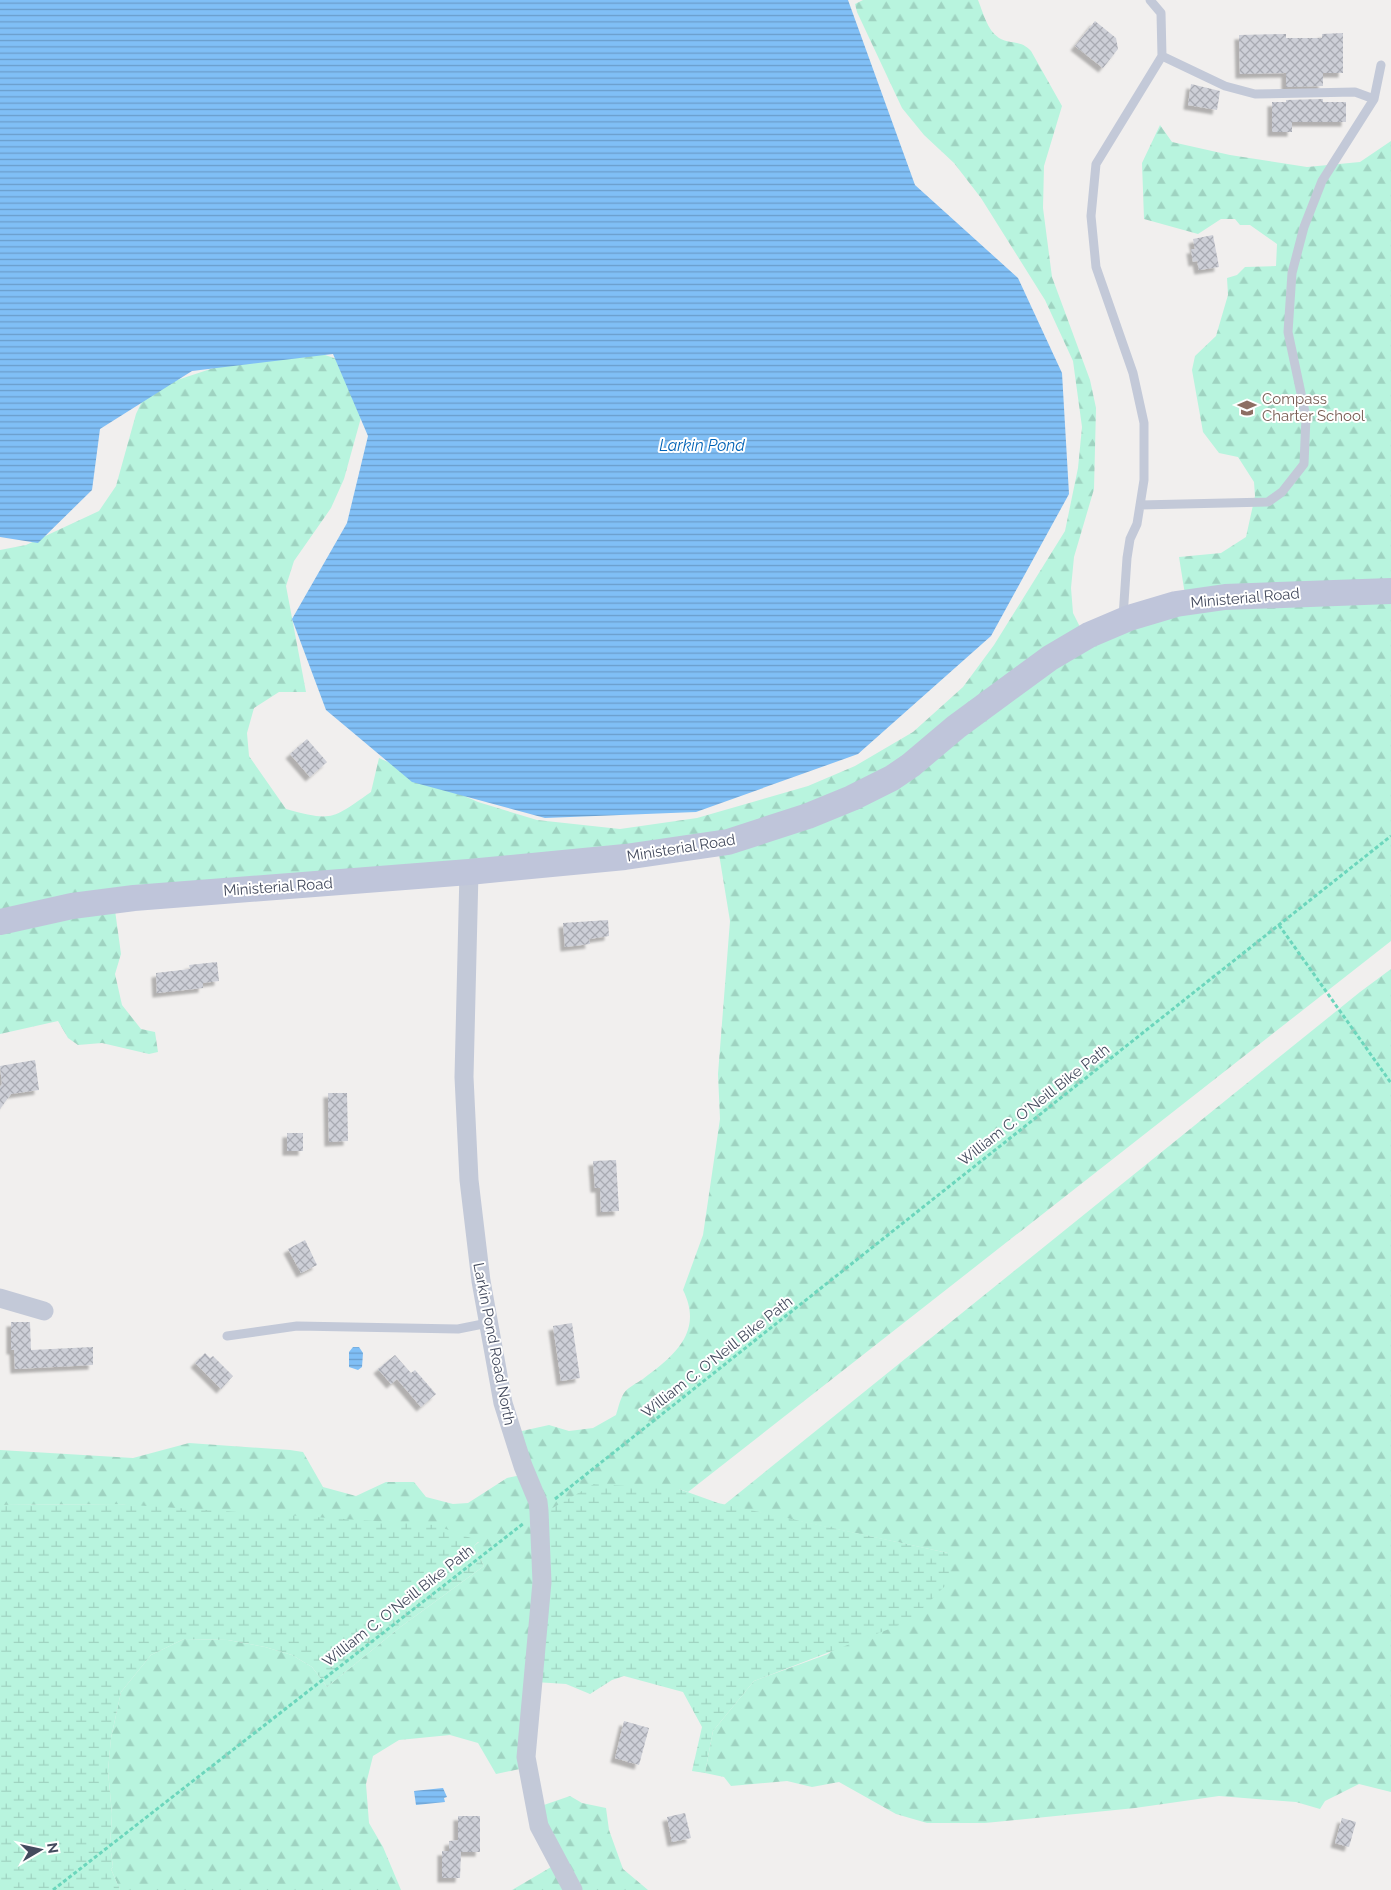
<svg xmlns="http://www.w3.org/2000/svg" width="1391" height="1890" viewBox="0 0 1391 1890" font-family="Raleway,sans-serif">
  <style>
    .forest { fill: url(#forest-firs) }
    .wetland { fill: url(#wetland-marsh) }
    .water { fill: url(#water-rules) }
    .building { fill: url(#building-cross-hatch); filter: url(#shadow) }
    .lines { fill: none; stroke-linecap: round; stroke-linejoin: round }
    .path { stroke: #6cd6bc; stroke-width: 3; stroke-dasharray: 4 2.5; stroke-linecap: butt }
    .service { stroke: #c3c9d8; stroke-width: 9 }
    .minor { stroke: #c3c9d8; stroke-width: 19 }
    .secondary { stroke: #bfc5da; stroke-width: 26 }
    .labels { text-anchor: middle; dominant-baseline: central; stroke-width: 4; stroke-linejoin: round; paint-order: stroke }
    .education-label { font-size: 15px; fill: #785e54; stroke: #fff; text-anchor: start }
    .street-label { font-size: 15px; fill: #444b5e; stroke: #fff }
    .water-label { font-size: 16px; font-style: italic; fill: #0062b6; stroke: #fff }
  </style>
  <defs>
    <pattern id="forest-firs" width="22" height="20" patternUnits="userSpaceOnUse" patternTransform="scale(1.25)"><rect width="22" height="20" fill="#b8f4de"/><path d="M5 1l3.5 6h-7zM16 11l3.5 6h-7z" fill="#9fd3c1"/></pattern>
    <pattern id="wetland-marsh" width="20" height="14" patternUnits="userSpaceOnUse" patternTransform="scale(1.25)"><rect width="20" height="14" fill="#b8f4de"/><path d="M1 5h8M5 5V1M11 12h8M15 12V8" fill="none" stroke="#9fd3c1"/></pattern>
    <pattern id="water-rules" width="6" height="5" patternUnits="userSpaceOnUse" patternTransform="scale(1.25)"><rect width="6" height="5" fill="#80bff6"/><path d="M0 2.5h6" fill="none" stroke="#6a9dca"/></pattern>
    <pattern id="building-cross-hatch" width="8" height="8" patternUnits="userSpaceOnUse" patternTransform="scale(1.25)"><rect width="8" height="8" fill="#cdcfd7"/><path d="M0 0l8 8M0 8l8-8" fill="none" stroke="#a8aab2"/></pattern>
    <filter id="shadow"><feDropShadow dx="-4.5" dy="4.5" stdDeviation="1" flood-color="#0004"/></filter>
  </defs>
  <rect width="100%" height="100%" fill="#f1efee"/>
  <!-- forest -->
  <path class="forest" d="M863 0H978C983 12 987 30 999 38 1010 45 1020 39 1031 51L1062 106 1044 166 1043 208 1052 277 1090 380 1096 408 1094 489 1074 557 1071 588 1073 613 1083 633 1186 601 1179 557 1221 553 1246 537 1255 496 1254 482 1238 457 1219 453 1203 432 1192 370 1195 356 1216 336 1228 295 1227 278 1237 275 1245 267 1276 266 1277 244 1250 225H1240L1235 219H1221L1198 234 1144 219 1142 163 1160 125 1172 142 1230 155 1307 167 1360 162 1391 141V941L688 1492 679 1489 537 1517 529 1767 496 1774 478 1743 450 1735 399 1740 373 1756 366 1784 369 1823 383 1847 401 1890H120L111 1869 113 1867 110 1845 112 1814 108 1771 111 1738 121 1692 151 1655 184 1639 228 1640 265 1647 292 1655 312 1667 327 1687 399 1628 484 1566 474 1546 479 1542 117 1504 0 1505V1450L133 1458 189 1443 290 1450 303 1452 323 1487 356 1496 386 1482H414L426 1497 453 1504 468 1503 507 1478 526 1474 522 1431 549 1425 569 1431 593 1428 616 1415C618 1409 620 1399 624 1393 627 1388 637 1383 643 1379 674 1356 704 1332 683 1290L703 1235 720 1119 718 1074 730 921 719 854 114 903 121 954 115 974 122 1005 141 1029 155 1032 158 1052 149 1054 102 1043 78 1045 68 1038 58 1021 0 1034V550L26 545 99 511 116 486 136 414 144 397 159 386 289 343 343 361 362 414 344 479 331 508 294 561 286 586 306 692H279L254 708 247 733 249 756 286 809C333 822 332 819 371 792L379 758 478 802 537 820 620 829 697 818 808 786 855 766 913 732 963 687 994 645 1065 531 1078 468 1082 427 1073 361 1045 300 981 198 954 163 924 135 902 108 857 12 855 4Z
    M1391 969V1792L1359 1784 1325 1801 1320 1809 1296 1802 1219 1796 1135 1808 985 1823H927L896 1814 839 1782 812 1787 787 1781 731 1786 724 1777 705 1773 713 1731 754 1681 828 1654 948 1553 724 1505 1360 992Z
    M570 1796 582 1803 606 1808 609 1830 623 1869 648 1890H512L558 1863 538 1807Z"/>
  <!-- wetland -->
  <path class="wetland" d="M594 1484 679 1489 718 1503 948 1553 950 1581 910 1621 754 1681 713 1731 705 1773 692 1771 702 1727 683 1692 624 1676 612 1680 590 1694 566 1684 535 1682 537 1517Z
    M117 1504 435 1525 479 1541 474 1546 484 1566 399 1628 327 1687 312 1667 292 1655 265 1647 228 1640 184 1639 151 1655 121 1692 111 1738 108 1771 112 1814 110 1845 113 1867 111 1869 120 1890H0V1505Z"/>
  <!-- water -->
  <path class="water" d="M0 0H848L915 185 1018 278 1062 373 1069 494 991 636 858 754 696 812 545 818 412 782 326 710 292 619 347 523 368 436 333 354 192 371 100 429 92 490 38 543 0 537Z
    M353 1347H359L363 1353 362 1367 358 1370 349 1367V1352Z
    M443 1788 447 1797 444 1798 445 1802 416 1805 414 1791Z"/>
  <!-- building -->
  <path class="building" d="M1095 21 1116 38 1118 49 1103 68 1075 46Z
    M1343 33V73H1323V86L1286 87V73L1240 74 1239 35 1286 34V38H1322V34Z
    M1191 84 1220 91 1217 110 1188 105Z
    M1323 99V102H1346V122H1292V132H1272V102H1286V100Z
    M1213 235 1219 267 1199 270 1197 261 1193 262 1191 249H1195L1193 239Z
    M307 739 327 762 310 777 290 754Z
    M608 920 609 936 589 939 590 944 565 947 563 923Z
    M217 962 219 981 203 983V988L157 993 156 973 190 969 189 965Z
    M35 1060 39 1090 11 1094 0 1109V1087L2 1084 0 1066Z
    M328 1093H347L348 1141 329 1142Z
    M287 1133H303V1151H287Z
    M616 1160 619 1211 601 1212 600 1188H595L593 1161Z
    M305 1240 317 1265 301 1273 288 1249Z
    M11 1322H30L31 1350 93 1347V1365L15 1369 14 1350H11Z
    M572 1323 580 1378 561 1381 553 1326Z
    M205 1353 210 1358 213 1356 233 1376 221 1389 195 1363Z
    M395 1355 411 1373 415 1370 436 1394 421 1407 397 1379 391 1384 378 1369Z
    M624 1721 649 1728 639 1765 615 1758Z
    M685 1813 691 1838 672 1842 667 1817Z
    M458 1816H480V1852H461L460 1878H442V1851H449V1841L458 1840Z
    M1342 1818 1356 1822 1349 1847 1335 1843Z"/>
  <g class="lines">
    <!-- path -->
    <path class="path" d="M1279 925 1391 1083
      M555 1499 1391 836
      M53 1890 524 1523"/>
    <!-- service -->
    <path class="service" d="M1162 56 1225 86 1255 94 1355 92 1374 99
      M1140 505 1268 502 1282 492 1304 464 1306 417 1288 332 1292 273 1304 227 1322 181 1374 99 1381 65
      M1123 617 1127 558 1130 539 1137 524 1144 480V423L1133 373 1096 267 1091 216 1096 164 1162 56 1161 13 1150 0
      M227 1336 297 1326 458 1329 488 1323"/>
    <!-- minor -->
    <path class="minor" d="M469 872 464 1077 469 1180 481 1281 503 1403 523 1466 538 1502 539 1511 542 1582 526 1757 539 1826 573 1890
      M0 1298 44 1311"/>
    <!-- secondary -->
    <path class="secondary" d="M0 922 72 906 134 898 469 872 625 857 728 842 808 816 852 798 892 778 911 765 956 727 1050 658 1089 635 1129 618 1176 604 1225 597 1391 591"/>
  </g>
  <!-- icons -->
  <defs>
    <g id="school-bare" transform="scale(1.5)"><path d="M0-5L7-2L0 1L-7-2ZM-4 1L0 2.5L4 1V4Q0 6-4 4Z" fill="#8d6e63" stroke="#fff" stroke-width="2.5" paint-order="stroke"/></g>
  </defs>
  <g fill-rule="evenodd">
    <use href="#school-bare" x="1247" y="408"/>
  </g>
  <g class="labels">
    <!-- education labels -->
    <g class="education-label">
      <text x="1262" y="399">Compass<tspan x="1262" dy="17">Charter School</tspan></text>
    </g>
    <!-- street labels -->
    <g class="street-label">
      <text transform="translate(1245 598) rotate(-5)">Ministerial Road</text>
      <text transform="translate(681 848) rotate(-9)">Ministerial Road</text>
      <text transform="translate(278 887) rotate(-4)">Ministerial Road</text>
      <text transform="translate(1034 1105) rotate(-38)">William C. O'Neill Bike Path</text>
      <text transform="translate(494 1344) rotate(79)">Larkin Pond Road North</text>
      <text transform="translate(717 1357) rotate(-38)">William C. O'Neill Bike Path</text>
      <text transform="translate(398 1606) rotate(-38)">William C. O'Neill Bike Path</text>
    </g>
    <!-- water labels -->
    <g class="water-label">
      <text x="702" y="445">Larkin Pond</text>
    </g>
  </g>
  <!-- north arrow -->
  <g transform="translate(40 1850) rotate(81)" stroke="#ffffff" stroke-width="4" paint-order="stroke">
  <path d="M0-4L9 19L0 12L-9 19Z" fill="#444b5e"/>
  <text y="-8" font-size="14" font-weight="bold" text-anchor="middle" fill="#444b5e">N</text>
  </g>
</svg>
